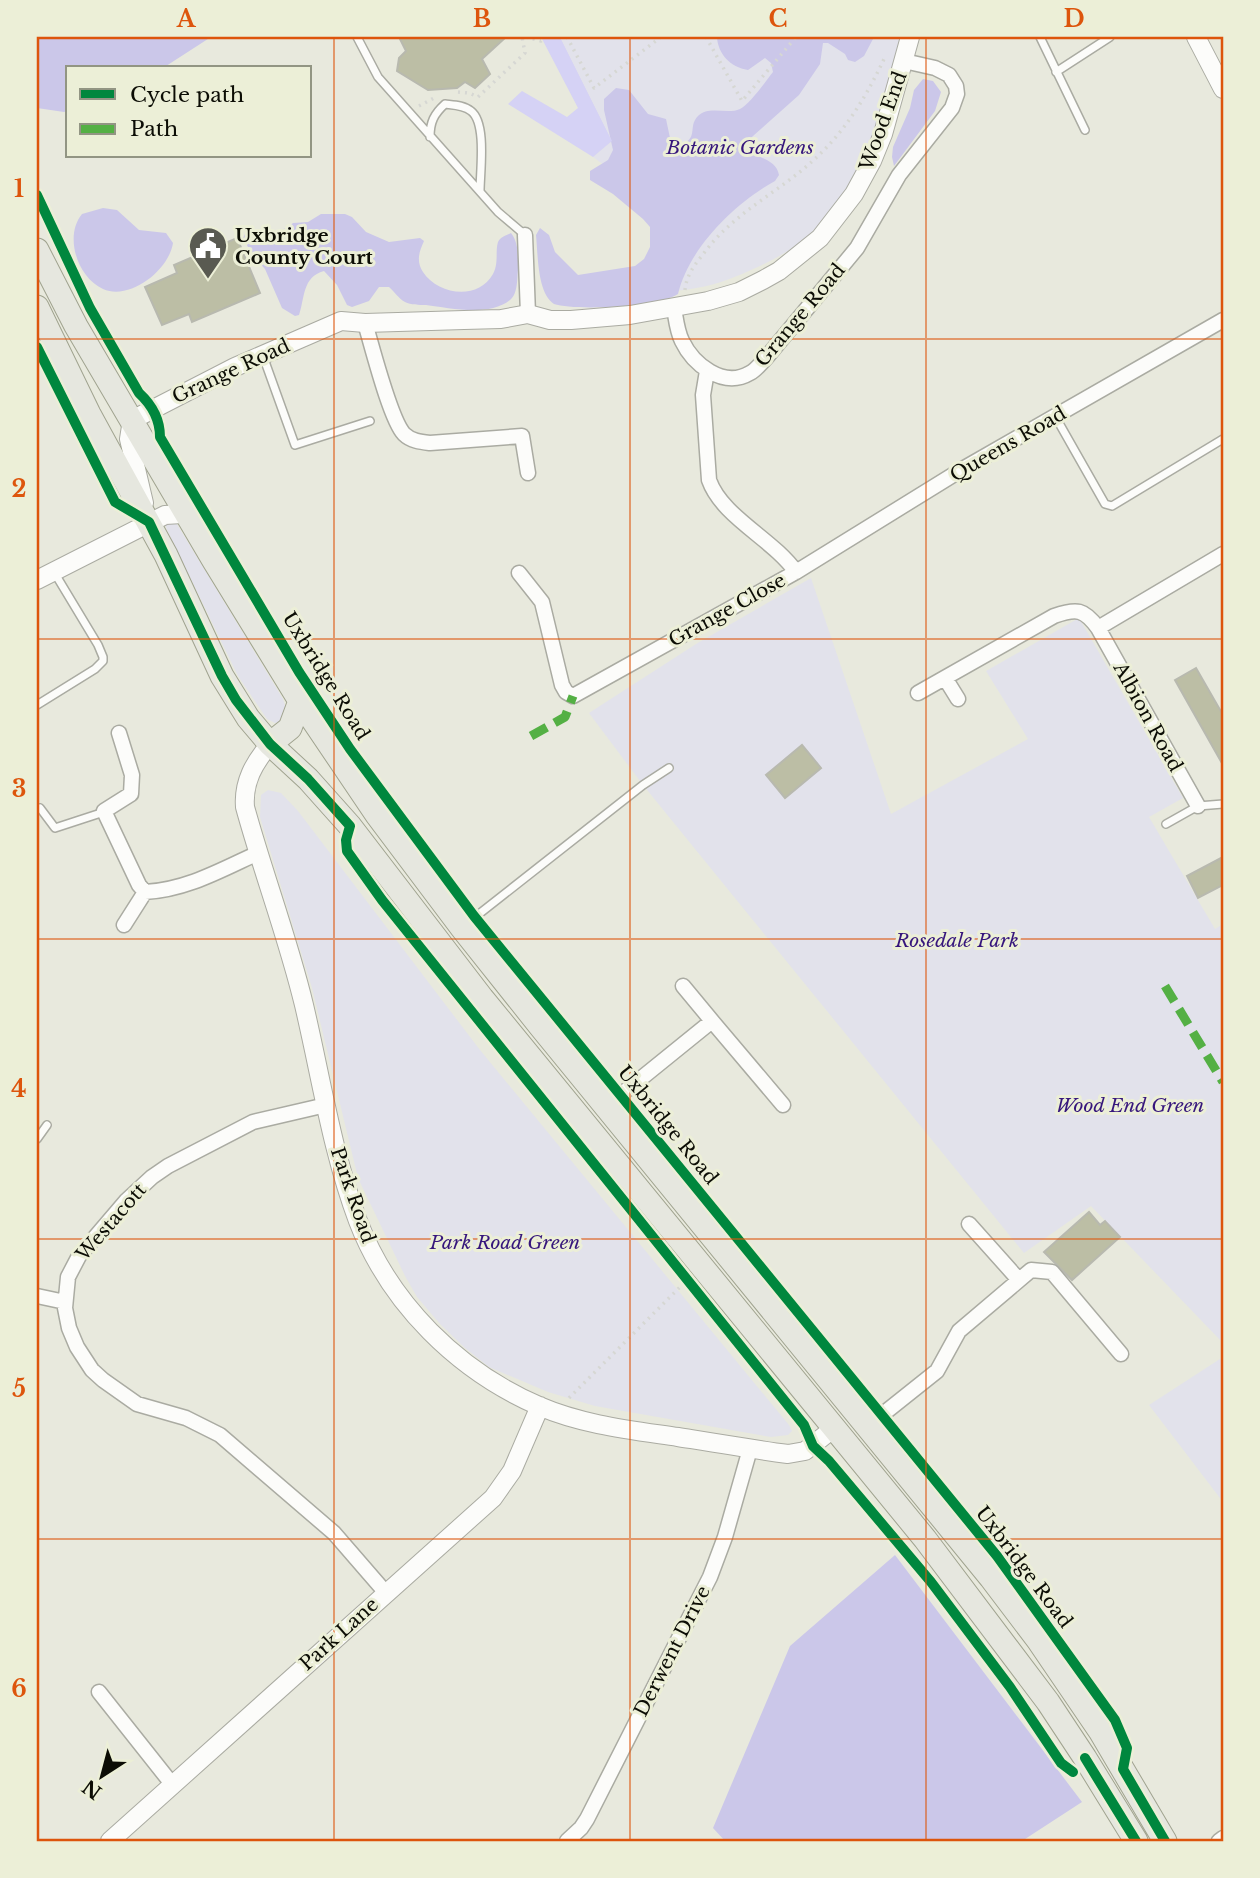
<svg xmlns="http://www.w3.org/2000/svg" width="1260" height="1878" viewBox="0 0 1260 1878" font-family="'Libre Baskerville',serif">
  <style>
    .green { fill: #e2e2eb }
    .forest { fill: #cbc7e9 }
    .water { fill: #d5d2f5 }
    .building { fill: #bcbea5; stroke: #b8b9af; stroke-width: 2 }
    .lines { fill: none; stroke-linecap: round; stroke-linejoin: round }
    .service-casing { stroke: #aaaba2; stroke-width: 10 }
    .minor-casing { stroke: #aaaba2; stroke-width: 17 }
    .tertiary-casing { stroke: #aaaba2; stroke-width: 20 }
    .primary-casing { stroke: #a0a38f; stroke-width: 25 }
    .path { stroke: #d6d7d3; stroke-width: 3.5; stroke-dasharray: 2 5; stroke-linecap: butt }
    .service { stroke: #fcfcfa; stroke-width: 7 }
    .minor { stroke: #fcfcfa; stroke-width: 14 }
    .tertiary { stroke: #fcfcfa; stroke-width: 18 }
    .primary { stroke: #e6e7df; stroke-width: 23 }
    .quiet { stroke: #54b044; stroke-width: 9; stroke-dasharray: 18 9; stroke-linecap: butt }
    .cycleway-casing { stroke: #ecefd7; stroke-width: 15 }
    .cycleway { stroke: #00873e; stroke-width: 10 }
    .grid { fill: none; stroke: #dd550c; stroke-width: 2; stroke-opacity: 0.55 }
    .labels { text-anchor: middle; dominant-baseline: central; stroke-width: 6; stroke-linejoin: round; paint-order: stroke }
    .street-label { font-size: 19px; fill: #0c0d05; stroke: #ecefd7 }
    .park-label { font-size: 19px; font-style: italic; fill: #36167c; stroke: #ecefd7 }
    .poi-label { font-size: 19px; font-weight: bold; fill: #0c0d05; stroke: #ecefd7; text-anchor: start }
    .neatline { fill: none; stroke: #dd550c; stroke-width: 2.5 }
    .grid-label { font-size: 23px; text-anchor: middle; font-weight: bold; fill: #dd550c }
  </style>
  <rect width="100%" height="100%" fill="#e8e9dd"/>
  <!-- green -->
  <path class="green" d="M560 37H901C883 104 866 180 815 231 793 252 750 272 721 282 701 289 678 290 658 294L672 253 639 191 593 157 612 141Z
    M175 521 283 699 287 712 280 722 275 723 267 719 238 676 167 530 165 523Z
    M811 578 891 814 1028 739 986 671 1079 618 1183 798 1149 817 1215 929 1223 924V1343L1091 1206 1024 1253 643 785 589 713 696 644Z
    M268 790 281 793 298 811 480 1050 789 1425 792 1431 788 1435 771 1437 595 1406 548 1392 489 1367 465 1348 440 1324 417 1297 405 1276 358 1178 312 988 260 817 261 795Z
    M1223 1357V1502L1149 1405Z"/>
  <!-- forest -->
  <path class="forest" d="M37 37H211L163 68H68V111L64 112 37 108Z
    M717 37H872L873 39 864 56 855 62 848 60 845 54 828 43H823L820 64 799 95 744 144C750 159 776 156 779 175L775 181C735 203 689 248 678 294 660 307 575 311 554 304 537 293 538 254 536 235L540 228 549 235 555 252 578 275 635 266 644 259 650 247V227L643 219 613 194 590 180V171L608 160 613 150 604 110V99L616 88 629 90 648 114 666 119 670 138 679 145C700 139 687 127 698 116 709 105 727 115 740 109 749 105 766 81 773 72L771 63 765 58 748 70C730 67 718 54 717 37Z
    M923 79 933 81 941 92 935 111 894 166 892 157 893 147 910 108 914 90Z
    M103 208 117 210 139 230 166 233 173 243C169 270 130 301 103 289 77 277 64 236 82 214Z
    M321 214H345L352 217 366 232 389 242 420 238 424 241C419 252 416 261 423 272 438 295 478 301 493 274 499 263 495 251 498 242 500 237 507 235 511 233 519 243 518 258 518 270 517 278 518 294 510 300 489 317 450 308 426 305 419 305 411 305 405 302 398 298 395 292 389 287H379L369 301 352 307 347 305 337 285 324 271C302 277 305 298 299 315L295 316 282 308 265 269 253 256 243 238 246 232H273L287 228 293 223 308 222Z
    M895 1555 1082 1802 1022 1841H725L713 1828 790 1646Z"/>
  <!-- water -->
  <path class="water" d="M541 37H560L612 141 593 157 508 104 522 91 567 117 578 108Z"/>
  <!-- building -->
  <path class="building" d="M399 37H506L482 59 490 74 475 88 465 82 457 88 428 90 397 71 399 58 406 51Z
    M237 238 260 293 192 322 189 314 162 325 145 287 177 273 174 265Z
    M1196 668 1223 715V765L1175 680Z
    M802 745 821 768 785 798 766 775Z
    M1223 857V885L1198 898 1187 876Z
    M1089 1212 1100 1225 1105 1221 1120 1237 1072 1280 1044 1252Z"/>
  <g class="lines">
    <!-- service casing -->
    <g class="service-casing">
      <path id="service" d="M357 37 378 77 498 212 525 235
        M1040 37 1085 130
        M1056 72 1110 37
        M430 137C430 122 434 114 445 104 454 105 464 105 471 111 487 123 480 172 480 191
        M263 356 295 445 370 421
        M1055 416 1105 504 1112 506 1223 439
        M37 705 95 669 103 661V657L98 645 54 572
        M40 808 55 828 104 812
        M1166 824 1198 806 1223 804
        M465 925 643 785 669 768
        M37 1139 47 1125"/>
    </g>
    <!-- minor casing -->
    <g class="minor-casing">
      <path id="minor" d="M525 235 528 314
        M674 308C676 319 677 331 682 341 693 364 723 389 750 373 756 370 761 363 766 358L857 248 899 175 952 108 957 94 956 86 949 75 935 68 904 61
        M365 323C372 346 390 419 404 434 411 441 421 442 430 443L522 436 528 473
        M707 371 703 395 709 480C722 517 773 539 796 572
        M519 573 542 602 562 685 566 692 573 696 796 572 961 470 1223 320
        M1098 628 1223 554
        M945 678 958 699
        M918 693 1054 616C1077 608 1084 609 1098 628L1198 806
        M119 733 132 775 131 794 104 811 139 885 145 892
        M124 925 145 892C186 890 221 870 258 853
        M683 986 712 1021
        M326 1105 253 1122 168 1166 152 1177 126 1201 79 1256 68 1277 65 1308 69 1328 77 1347 92 1370 103 1380 137 1404 186 1418 220 1435 334 1533 386 1593
        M607 1106 712 1021 783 1105
        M969 1224 1019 1280
        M37 1296 65 1302
        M868 1426 937 1371 959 1331 1031 1270 1052 1272 1121 1354
        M99 1692 172 1784
        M567 1841 581 1828 587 1819 710 1577 725 1537 750 1449
        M1219 1841 1223 1838"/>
    </g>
    <!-- tertiary casing -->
    <g class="tertiary-casing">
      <path id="tertiary" d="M1196 37 1223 89
        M144 503 129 439 132 420 235 367 341 321 365 323 464 320 501 319 528 314 550 320H571L630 315 708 301 739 292 763 280 779 271 820 238 854 194 872 161 883 134 910 37
        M37 580 165 515 182 514 188 516
        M270 744C254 763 243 782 245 807 263 873 288 938 304 1005 321 1077 332 1152 358 1221 390 1304 458 1371 539 1406 583 1425 631 1430 678 1437 715 1443 751 1449 788 1454L805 1451 834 1428
        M110 1841 493 1498 512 1471 540 1406"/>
    </g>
    <!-- primary casing -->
    <g class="primary-casing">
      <path id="primary" d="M37 250 76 326 214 561 300 701 377 815 462 928 540 1026 991 1578 1038 1640 1100 1731 1165 1841
        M37 307 89 414 166 555 222 676 248 718 270 744 308 779 350 826 482 998 925 1539 1048 1702 1085 1758 1136 1841
        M270 744 290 728 300 701"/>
    </g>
    <!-- path -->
    <path class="path" d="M526 37 541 41 545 37
      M567 37 594 88 661 37
      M706 37 742 101 796 37
      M458 92 469 93 478 97 525 53 522 37
      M419 106 434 98
      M685 290C686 277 693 267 701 257 734 210 784 191 823 151 850 124 869 91 885 57
      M569 1398 687 1280"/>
    <!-- service -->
    <use href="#service" class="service"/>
    <!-- minor -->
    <use href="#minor" class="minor"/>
    <!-- tertiary -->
    <use href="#tertiary" class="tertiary"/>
    <!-- primary -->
    <use href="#primary" class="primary"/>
    <!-- quiet -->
    <path class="quiet" d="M531 736 565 717 573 696
      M1165 986 1223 1082"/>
    <!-- cycleway casing -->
    <g class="cycleway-casing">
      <path id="cycleway" d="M37 195 90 308 139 393C152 405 160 419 160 437L299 672 350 749 474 916 997 1556 1115 1720 1127 1748 1123 1769 1165 1841
        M37 347 115 502 149 522 222 676 236 700 270 744 308 779 350 826 346 840 347 851 382 900 804 1425 813 1446 829 1461 931 1582 1010 1687 1061 1763 1073 1772
        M1085 1758 1136 1841"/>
    </g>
    <!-- cycleway -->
    <use href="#cycleway" class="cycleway"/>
  </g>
  <!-- grid -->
  <path class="grid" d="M334 37V1841M630 37V1841M926 37V1841M37 339H1223M37 639H1223M37 939H1223M37 1239H1223M37 1539H1223"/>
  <!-- icons -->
  <defs>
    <g id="civic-pin" transform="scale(2.0125)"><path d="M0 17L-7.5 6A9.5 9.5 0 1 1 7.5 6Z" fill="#595a51" stroke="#ecefd7"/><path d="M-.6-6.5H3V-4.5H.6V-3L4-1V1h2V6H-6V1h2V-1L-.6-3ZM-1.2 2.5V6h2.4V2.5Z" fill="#fff"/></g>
  </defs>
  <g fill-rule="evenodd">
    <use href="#civic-pin" x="208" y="246"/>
  </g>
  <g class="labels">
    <!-- street labels -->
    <g class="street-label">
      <text transform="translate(883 121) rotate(-70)">Wood End</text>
      <text transform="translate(800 315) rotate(-50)">Grange Road</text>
      <text transform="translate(231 371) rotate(-25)">Grange Road</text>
      <text transform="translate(1008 444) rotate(-30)">Queens Road</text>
      <text transform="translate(727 610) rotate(-29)">Grange Close</text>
      <text transform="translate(326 676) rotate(58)">Uxbridge Road</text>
      <text transform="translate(1148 717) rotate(61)">Albion Road</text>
      <text transform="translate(668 1125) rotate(51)">Uxbridge Road</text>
      <text transform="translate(353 1195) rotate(71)">Park Road</text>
      <text transform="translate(111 1222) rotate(-49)">Westacott</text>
      <text transform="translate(1024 1567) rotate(53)">Uxbridge Road</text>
      <text transform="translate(339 1634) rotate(-42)">Park Lane</text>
      <text transform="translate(672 1651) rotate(-63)">Derwent Drive</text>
    </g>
    <!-- park labels -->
    <g class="park-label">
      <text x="740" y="147">Botanic Gardens</text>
      <text x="957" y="940">Rosedale Park</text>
      <text x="1130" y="1105">Wood End Green</text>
      <text x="505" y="1242">Park Road Green</text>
    </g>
    <!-- poi labels -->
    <g class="poi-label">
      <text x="235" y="235">Uxbridge<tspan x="235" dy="22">County Court</tspan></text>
    </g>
  </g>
  <!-- border -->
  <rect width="1260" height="1878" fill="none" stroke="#ecefd7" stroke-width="77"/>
  <!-- legend -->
  <rect x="66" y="66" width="245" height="91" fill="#ecefd7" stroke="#929583" stroke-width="2"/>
  <rect x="80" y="89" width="35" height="10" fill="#00873e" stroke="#929583" stroke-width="2"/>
  <text x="130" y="102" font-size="21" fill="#0c0d05">Cycle path</text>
  <rect x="80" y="124" width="35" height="10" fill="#54b044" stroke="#929583" stroke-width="2"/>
  <text x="130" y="136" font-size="21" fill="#0c0d05">Path</text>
  <!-- north arrow -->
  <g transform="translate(102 1776) rotate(216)" stroke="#ecefd7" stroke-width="5" paint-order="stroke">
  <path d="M0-5L12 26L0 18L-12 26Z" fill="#0c0d05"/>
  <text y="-10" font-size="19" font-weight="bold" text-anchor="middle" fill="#0c0d05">N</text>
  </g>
  <rect x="38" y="38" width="1184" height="1802" class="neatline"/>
  <g class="grid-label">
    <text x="186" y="27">A</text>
    <text x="482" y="27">B</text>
    <text x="778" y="27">C</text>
    <text x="1074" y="27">D</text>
    <text x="19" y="197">1</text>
    <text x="19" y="497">2</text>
    <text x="19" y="797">3</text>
    <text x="19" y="1097">4</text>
    <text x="19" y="1397">5</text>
    <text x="19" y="1697">6</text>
  </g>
</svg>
